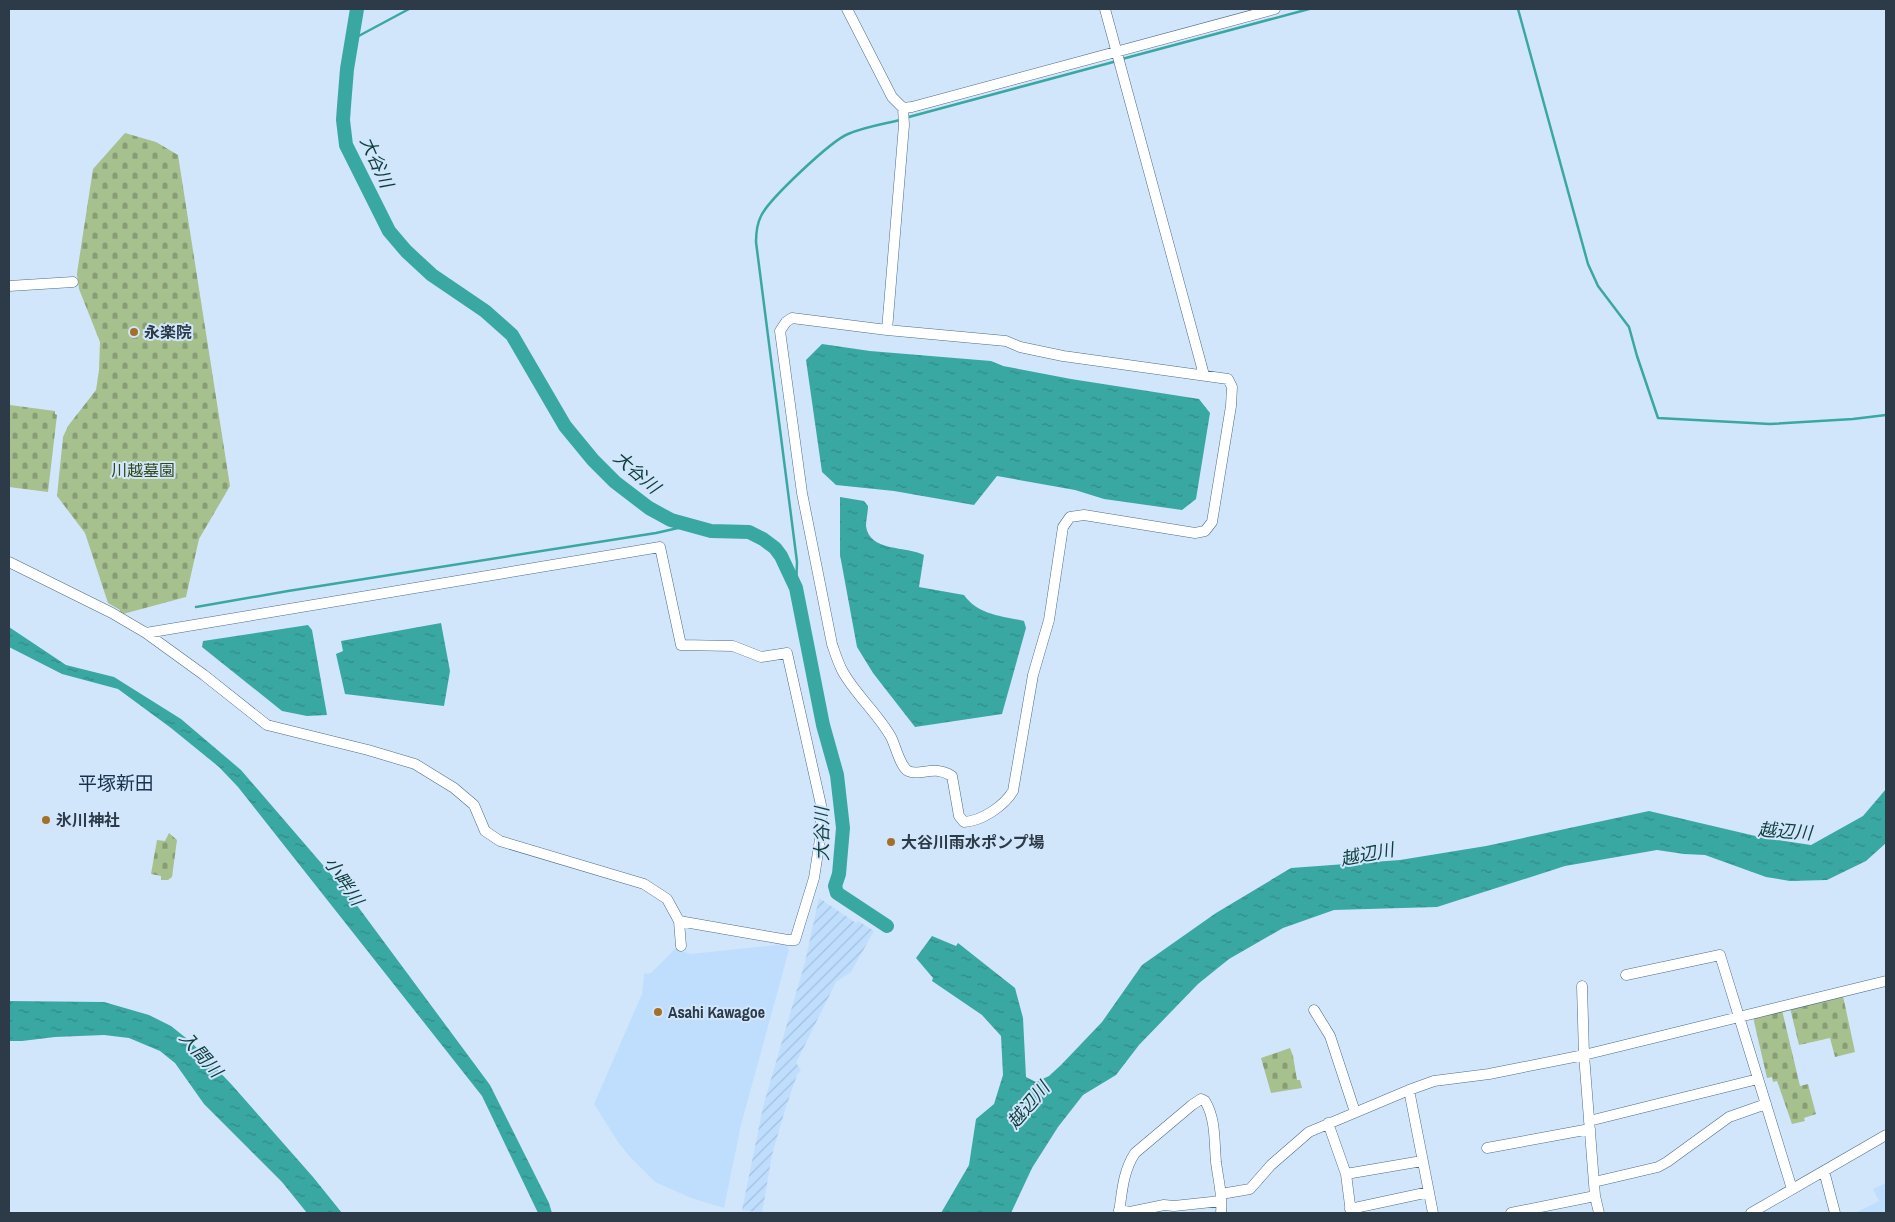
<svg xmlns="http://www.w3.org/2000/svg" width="1895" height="1222" viewBox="0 0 1895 1222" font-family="'Archivo Narrow','Noto Sans JP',sans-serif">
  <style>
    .built { fill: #bfdefe }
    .industrial { fill: url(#industrial-furrows) }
    .cemetery { fill: url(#cemetery-stones) }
    .water { fill: url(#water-ripples) }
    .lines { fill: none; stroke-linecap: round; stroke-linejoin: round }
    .stream { stroke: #3aa8a2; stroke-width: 2.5 }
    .river { stroke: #3aa8a2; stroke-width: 14 }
    .minor-casing { stroke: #4e6b89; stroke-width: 11 }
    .minor { stroke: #fff; stroke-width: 10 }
    .poi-dot { fill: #a46f28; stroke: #d2e6fb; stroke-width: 2 }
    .labels { text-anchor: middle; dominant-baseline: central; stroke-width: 4; stroke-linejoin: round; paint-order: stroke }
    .poi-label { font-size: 16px; font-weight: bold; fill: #2d3a48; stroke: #d2e6fb; text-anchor: start }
    .park-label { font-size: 16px; fill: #314717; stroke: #d2e6fb }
    .water-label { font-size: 18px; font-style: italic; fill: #0c3e3c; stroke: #d2e6fb }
    .quarter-label { font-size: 19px; fill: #17324d; stroke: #d2e6fb }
  </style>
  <defs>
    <pattern id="industrial-furrows" width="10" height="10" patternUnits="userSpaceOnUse" patternTransform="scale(1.25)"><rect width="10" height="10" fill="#bfdefe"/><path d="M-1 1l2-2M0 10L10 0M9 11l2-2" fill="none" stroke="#a4bfdb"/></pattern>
    <pattern id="cemetery-stones" width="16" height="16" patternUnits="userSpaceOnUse" patternTransform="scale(1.25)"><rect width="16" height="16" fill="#a6c08e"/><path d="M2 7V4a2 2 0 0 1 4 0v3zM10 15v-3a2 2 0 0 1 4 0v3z" fill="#889d76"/></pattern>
    <pattern id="water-ripples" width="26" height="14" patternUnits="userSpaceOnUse" patternTransform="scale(1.25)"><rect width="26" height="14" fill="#3aa8a2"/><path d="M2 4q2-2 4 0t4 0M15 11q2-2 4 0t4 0" fill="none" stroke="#318a86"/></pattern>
  </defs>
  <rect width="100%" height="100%" fill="#d2e6fb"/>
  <!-- built -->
  <path class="built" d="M786 944 789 950 741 1125 724 1208 691 1198 655 1182 630 1157 618 1142 594 1104 642 994 644 974 651 973 676 948 690 954Z
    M1886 1183V1213H1855L1879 1201 1873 1189Z"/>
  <!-- industrial -->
  <path class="industrial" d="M819 898 856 923 858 921 874 931 851 972 836 982 796 1063 801 1070 797 1075 785 1110 772 1155 762 1213 742 1210 763 1107 805 962Z"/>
  <!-- cemetery -->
  <path class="cemetery" d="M125 133 156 142 178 155 230 486 199 539 186 597 123 614 119 613 120 610 108 603 85 533 57 496 63 437 68 426 96 390 99 370 100 342 79 289 77 273 93 169Z
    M10 405 55 411V414L57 415 48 492 9 487Z
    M169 833 177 840 172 877 168 880H161V876L151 874 157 840 165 841Z
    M1843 996 1855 1052 1835 1057 1830 1038 1799 1045 1790 1008Z
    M1782 1010 1800 1086 1808 1084 1816 1114 1804 1118 1805 1121 1792 1124 1777 1081 1773 1082 1772 1077 1767 1078 1753 1017Z
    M1290 1048 1293 1056 1297 1080H1300L1302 1088 1271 1093 1261 1058Z"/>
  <!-- water -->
  <path class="water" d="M822 344 870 351 991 361 1003 366 1071 379 1199 399 1210 413 1196 499 1182 510 1104 499 1075 490 997 476 974 505 894 491 836 485 822 472 806 360Z
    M840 497 864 501 868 506C868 512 866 520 866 526 869 552 907 546 924 555L919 587 964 595C978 615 1002 616 1024 621L1026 628 1002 714 915 727 873 673 857 647 840 555Z
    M441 623 450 671 444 706 345 694 336 654 343 651 341 641Z
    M308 625 312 630 327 715 307 716 282 711 202 647 203 641Z
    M9 627 66 665 114 677 181 719 241 770 353 900 490 1085 549 1203 552 1213H538L482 1096 238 787 219 767 171 728 118 689 62 674 9 647Z
    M1886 789V843L1866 861 1827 880 1790 881 1766 877 1705 855 1684 854 1657 850 1565 866 1437 907 1334 910 1283 928 1229 959 1198 984 1139 1045 1116 1075 1083 1095 1058 1127 1032 1168 1011 1213H941L969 1165 976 1119 994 1104 1003 1075 1001 1036 982 1015 932 981 933 978 916 958 932 936 956 946 958 943 1015 988 1023 1018 1026 1077 1036 1082 1049 1076 1061 1065 1102 1022 1142 965 1216 913 1291 868 1400 860 1486 846 1649 811 1764 838 1811 845 1863 816Z
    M9 1001 104 1002 149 1015 171 1026 191 1042 232 1085 313 1177 342 1213H307L282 1182 204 1104 175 1063 160 1051 129 1038 104 1035 55 1037 22 1041H9Z"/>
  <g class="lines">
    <!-- stream -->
    <path class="stream" d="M1518 9 1588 264 1598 286 1629 327 1637 356 1658 418 1770 424 1853 419 1886 415
      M353 39 409 9
      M1122 59 1309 9
      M905 118 1117 61
      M796 588 797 562 756 242C756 233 757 224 761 216 769 199 831 141 848 134 864 127 883 124 900 120
      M196 607 288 591 656 533 687 526"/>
    <!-- river -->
    <path class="river" d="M357 9 347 69 344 106 343 120 346 145 389 231 406 251 432 275 485 311 512 335 565 426 593 460 615 482 649 508 671 520 711 531 749 532 763 539 775 548 781 556 796 588 823 725 837 775 843 828 839 874 835 886 837 893 887 926"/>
    <!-- minor casing -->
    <g class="minor-casing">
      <path id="minor" d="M847 9 892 97 903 108 912 107 1275 9
        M1105 9 1204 375
        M9 286 73 282
        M887 330 1006 341 1020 347 1063 356 1228 379 1232 387 1231 406 1212 522 1205 531 1195 533 1084 515 1070 517 1063 527 1049 620 1033 675 1013 791C1004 806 982 821 964 822L959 816 952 776C932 764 921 777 908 771 900 766 896 747 891 737 878 714 856 695 843 672 838 663 835 653 832 644L802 493 780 331 786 322 792 318 887 330 904 125 903 108
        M9 562 112 613 146 633 204 675 267 725 368 750 415 764 454 788 474 805 485 831 500 841 644 884 667 899 679 921 681 946
        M146 633 660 547 681 645 733 646 761 657 787 653 821 805V833L814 878 795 940H788L679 921
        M1626 975 1720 955 1792 1189
        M1582 986 1584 1055 1595 1196 1599 1213
        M1314 1010 1330 1036 1355 1112
        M1409 1090 1433 1213
        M1589 1121 1758 1079
        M1328 1123 1346 1174 1351 1213
        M1487 1148 1590 1129
        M1824 1171 1835 1213
        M1346 1174 1422 1161
        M1594 1182 1658 1167 1667 1162 1729 1117 1766 1104
        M1221 1194 1250 1189 1271 1165 1309 1132 1409 1090 1434 1081 1489 1074 1584 1055 1886 981
        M1350 1209 1429 1192
        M1119 1210 1130 1212 1164 1205 1174 1206 1221 1201
        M1119 1213C1122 1192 1123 1171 1135 1153L1192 1105 1201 1099 1205 1101C1216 1119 1214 1141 1216 1162 1218 1179 1223 1196 1221 1213
        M1511 1213 1595 1196
        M1751 1213 1886 1135"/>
    </g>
    <!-- minor -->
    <use href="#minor" class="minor"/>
  </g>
  <!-- markers -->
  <g class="poi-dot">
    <circle cx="134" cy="332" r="5"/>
    <circle cx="46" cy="820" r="5"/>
    <circle cx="891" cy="842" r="5"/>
    <circle cx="658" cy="1012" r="5"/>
  </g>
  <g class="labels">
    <!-- poi labels -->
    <g class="poi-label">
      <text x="144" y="332">永楽院</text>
      <text x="56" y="820">氷川神社</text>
      <text x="901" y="842">大谷川雨水ポンプ場</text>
      <text x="668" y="1012">Asahi Kawagoe</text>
    </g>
    <!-- park labels -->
    <g class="park-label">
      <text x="143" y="470">川越墓園</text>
    </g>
    <!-- water labels -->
    <g class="water-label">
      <text transform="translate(377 162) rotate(66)">大谷川</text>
      <text transform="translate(637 472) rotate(41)">大谷川</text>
      <text transform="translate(1785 831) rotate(4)">越辺川</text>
      <text transform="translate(821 834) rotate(-90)">大谷川</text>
      <text transform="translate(1367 854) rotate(-11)">越辺川</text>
      <text transform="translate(344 881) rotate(56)">小畔川</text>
      <text transform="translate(201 1054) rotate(49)">入間川</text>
      <text transform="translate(1028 1105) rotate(-50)">越辺川</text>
    </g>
    <!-- quarter labels -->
    <g class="quarter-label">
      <text x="116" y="783">平塚新田</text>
    </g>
  </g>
  <!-- border -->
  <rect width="1895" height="1222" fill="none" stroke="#2d3a48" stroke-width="20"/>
</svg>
